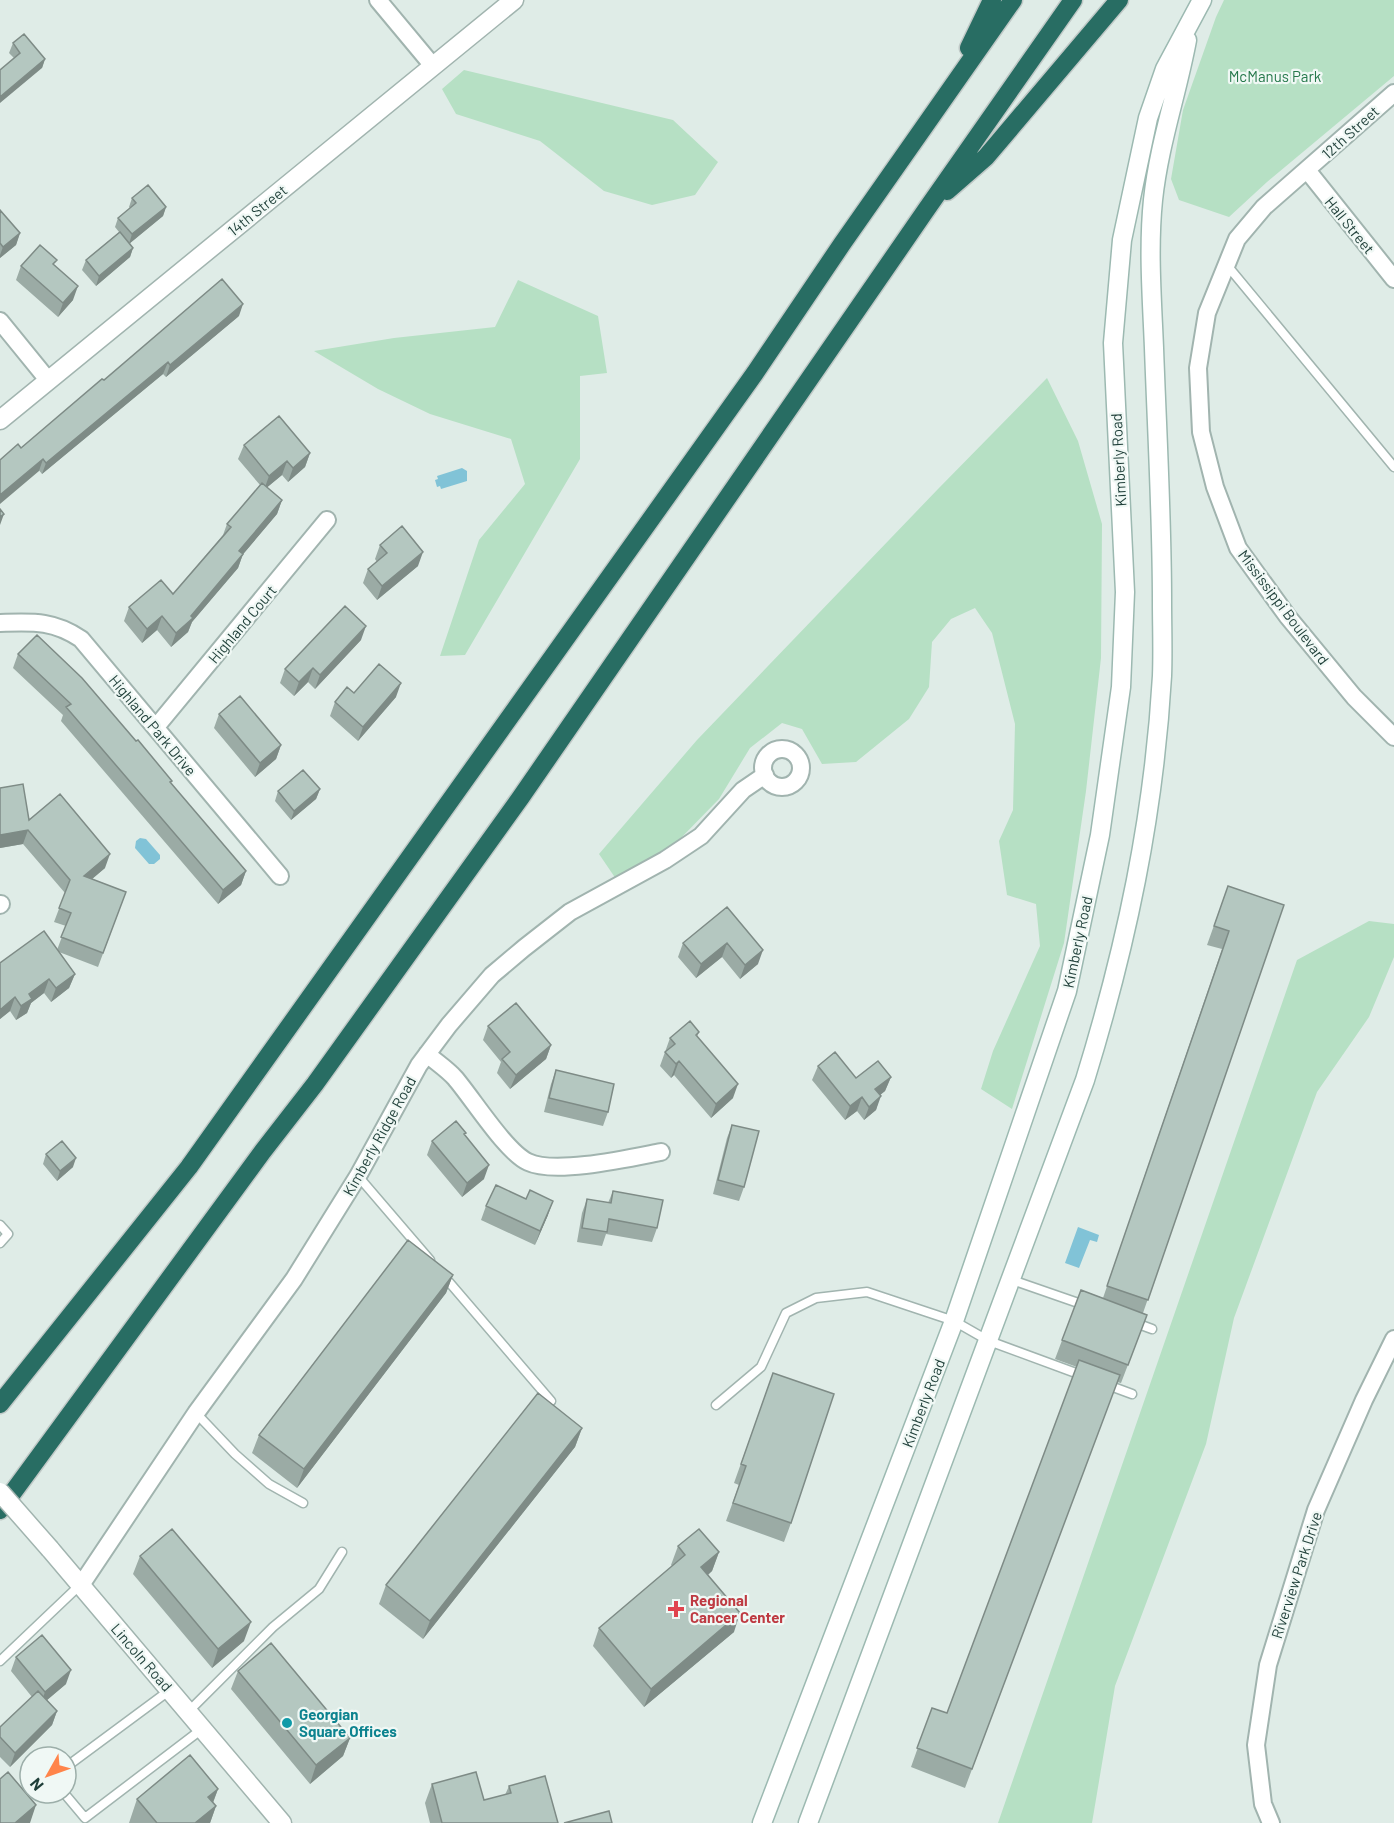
<svg xmlns="http://www.w3.org/2000/svg" width="1394" height="1823" viewBox="0 0 1394 1823" font-family="Barlow,sans-serif">
  <style>
    .green { fill: #b6e0c4 }
    .water { fill: #81c3d7 }
    .lines { fill: none; stroke-linecap: round; stroke-linejoin: round }
    .service-casing { stroke: #a1b4af; stroke-width: 11 }
    .minor-casing { stroke: #a1b4af; stroke-width: 20 }
    .tertiary-casing { stroke: #a1b4af; stroke-width: 21 }
    .secondary-casing { stroke: #9cb9b1; stroke-width: 21 }
    .motorway-casing { stroke: #c0c9c7; stroke-width: 21 }
    .service { stroke: #fff; stroke-width: 8 }
    .minor { stroke: #fff; stroke-width: 16 }
    .tertiary { stroke: #fff; stroke-width: 18 }
    .secondary { stroke: #fff; stroke-width: 18 }
    .motorway { stroke: #286d63; stroke-width: 18 }
    .tertiary-bridge-casing { stroke: #a1b4af; stroke-width: 21; stroke-linecap: butt }
    .tertiary-bridge { stroke: #fff; stroke-width: 18 }
    .wall { fill: #9baba5 }
    .shaded-wall { fill: #7e8b86 }
    .building { fill: #b4c7c0; stroke: #7e8b86; stroke-width: 1.5 }
    .health-dot { fill: #e0444e; stroke: #f0f8f5; stroke-width: 2 }
    .culture-dot { fill: #0f9aa8; stroke: #f0f8f5; stroke-width: 2 }
    .labels { text-anchor: middle; dominant-baseline: central; stroke-width: 4.5; stroke-linejoin: round; paint-order: stroke }
    .park-label { font-size: 15px; fill: #25784b; stroke: #f0f8f5 }
    .street-label { font-size: 15px; fill: #1e3e38; stroke: #f0f8f5 }
    .health-label { font-size: 15px; font-weight: bold; fill: #be3a42; stroke: #f0f8f5; text-anchor: start }
    .culture-label { font-size: 15px; font-weight: bold; fill: #0d838f; stroke: #f0f8f5; text-anchor: start }
  </style>
  <rect width="100%" height="100%" fill="#dfece7"/>
  <!-- green -->
  <path class="green" d="M1224 0H1394V76L1267 182 1229 217 1179 200 1171 179 1183 110 1216 17Z
    M464 70 673 120 718 162 695 195 652 205 604 191 540 141 456 114 442 89Z
    M518 280 598 316 607 373 580 376V459L465 655 440 656 479 540 525 484 511 439 430 414 378 389 314 351 394 338 495 327Z
    M1047 378 1078 441 1102 524 1101 658 1086 791 1064 943 1012 1109 981 1089 993 1051 1040 946 1036 904 1007 895 999 841 1013 810 1015 724 992 633 975 608 951 619 932 642 929 687 909 719 856 762 822 764 802 729 782 723 750 748 719 799 678 841 616 879 599 854 697 740 938 489Z
    M1369 921 1394 924V957L1369 1017 1317 1092 1234 1318 1206 1444 1115 1686 1092 1823H998L1297 960Z"/>
  <!-- water -->
  <path class="water" d="M462 468 467 471V481L441 489 440 486 437 487 435 480 438 479 437 476Z
    M140 838 146 839 160 855V859L154 864H149L135 848 136 841Z
    M1078 1227 1099 1235 1097 1242 1090 1240 1079 1268 1065 1263Z"/>
  <g class="lines">
    <!-- service casing -->
    <g class="service-casing">
      <path id="service" d="M1226 264 1394 467
        M358 1176 430 1260
        M0 1225 8 1234 0 1243
        M443 1275 551 1401
        M1012 1280 1087 1306
        M1133 1322 1152 1329
        M1105 1384 1132 1394
        M716 1405 761 1367 786 1313 816 1298 867 1292 954 1321 989 1341 1084 1376
        M196 1413 235 1454 269 1484 303 1503
        M0 1661 80 1585
        M189 1711 273 1627 319 1589 342 1552
        M66 1767 170 1690
        M64 1793 85 1818 202 1729"/>
    </g>
    <!-- minor casing -->
    <g class="minor-casing">
      <path id="minor" d="M378 0 433 66
        M1394 93 1264 207 1237 239 1207 313 1198 368 1201 432 1215 487 1238 548 1288 617 1354 697 1394 737
        M1307 170 1394 279
        M0 321 48 380
        M0 623C32 622 53 620 81 639L280 876
        M156 727 327 520
        M763 768a19 19 0 1 1 38 0a19 19 0 1 1-38 0Z
        M0 905 1 904
        M427 1054C436 1062 447 1069 455 1078 473 1099 506 1152 528 1162 555 1175 630 1158 661 1152
        M81 1585 196 1413 294 1279 358 1176 419 1065 449 1025 492 975 524 948 570 912 665 860 701 836 743 790 765 775
        M1271 1823 1263 1804 1256 1745 1268 1665 1316 1510 1364 1400 1394 1339"/>
    </g>
    <!-- tertiary casing -->
    <g class="tertiary-casing">
      <path id="tertiary" d="M0 420 514 0
        M50 1549 282 1823"/>
    </g>
    <!-- secondary casing -->
    <g class="secondary-casing">
      <path id="secondary" d="M762 1823 954 1321 1067 991 1100 835 1121 687 1125 592 1113 343 1122 240 1148 118 1165 69 1202 0
        M808 1823 1085 1080C1126 947 1154 816 1162 676 1163 651 1162 626 1162 602 1162 517 1157 432 1154 348 1152 299 1148 249 1153 200 1159 144 1177 94 1187 40"/>
    </g>
    <!-- motorway casing -->
    <g class="motorway-casing">
      <path id="motorway" d="M969 48 992 0
        M947 191 986 157 1119 0
        M0 1404 189 1167 755 373 842 244 1013 0
        M0 1510 263 1151 315 1084 521 797 926 210 1073 0"/>
    </g>
    <!-- service -->
    <use href="#service" class="service"/>
    <!-- minor -->
    <use href="#minor" class="minor"/>
    <!-- tertiary -->
    <use href="#tertiary" class="tertiary"/>
    <!-- secondary -->
    <use href="#secondary" class="secondary"/>
    <!-- motorway -->
    <use href="#motorway" class="motorway"/>
    <!-- tertiary-bridge casing -->
    <g class="tertiary-bridge-casing">
      <path id="tertiary-bridge" d="M0 1492 50 1549"/>
    </g>
    <!-- tertiary-bridge -->
    <use href="#tertiary-bridge" class="tertiary-bridge"/>
  </g>
  <!-- wall -->
  <path class="wall" d="M13 43 45 59 42 68 14 58 9 53Z
    M132 198 166 207 163 216 130 243 133 248 130 257 96 286 82 270 86 260 119 232 115 227 118 218 130 208 129 207Z
    M0 210 20 233 16 245 0 258Z
    M55 265 73 300 58 317 16 280 21 266Z
    M239 316 166 377 163 374 42 474 21 448 104 380Z
    M244 445 310 453 305 467 288 482 282 475 267 487 282 500 277 514 243 554 238 568 192 622 188 632 171 647 157 630 142 643 124 621 129 607 173 594 223 535 227 524 260 485 238 459Z
    M380 545 418 566 377 600 363 583 368 569 377 562 375 559Z
    M361 640 315 689 308 682 294 696 280 683 285 669Z
    M18 654 136 741 172 781 171 784 246 871 241 885 218 904 61 721 63 715 13 668Z
    M354 693 396 697 358 741 330 716 335 702Z
    M219 714 281 745 276 759 255 777 214 728Z
    M0 788 29 820 105 868 92 879 126 892 98 967 59 952 75 974 69 988 51 1002 44 993 31 1003 27 1013 16 1020 10 1011 0 1019V963L57 950 66 926 54 922 65 893 23 844 0 848Z
    M320 789 316 799 291 820 275 801 278 791Z
    M1228 886 1284 905 1143 1313 1147 1315 1121 1383 1117 1382 965 1788 911 1767 932 1708 947 1713 1077 1367 1055 1359 1081 1290 1103 1298 1222 949 1207 945Z
    M727 907 758 964 740 979 722 957 696 978 678 957 683 943Z
    M488 1026 551 1045 546 1059 510 1089 497 1073 501 1062 483 1040Z
    M699 1032 697 1037 733 1098 711 1118 674 1075 671 1078 660 1066 670 1038Z
    M818 1066 856 1078 891 1077 885 1091 880 1095 876 1110 864 1120 857 1111 845 1120 812 1080Z
    M556 1070 608 1112 603 1126 544 1112 551 1084Z
    M732 1125 744 1187 739 1201 713 1194 727 1138Z
    M465 1135 484 1179 462 1197 427 1155 432 1141Z
    M46 1154 73 1167 57 1181 43 1164Z
    M613 1191 657 1228 652 1242 606 1234 602 1246 577 1242 582 1213 587 1199 608 1203Z
    M486 1206 548 1215 535 1245 481 1220Z
    M453 1275 446 1293 297 1488 252 1453 259 1435Z
    M773 1373 791 1523 784 1542 726 1521 739 1485 734 1483Z
    M582 1428 575 1447 423 1639 379 1604 386 1585Z
    M678 1546 719 1552 712 1571 708 1575 734 1632 644 1707 593 1646 599 1628 672 1566 671 1565Z
    M140 1556 244 1641 212 1668 133 1574Z
    M16 1657 66 1684 47 1700 57 1711 52 1725 10 1767 0 1757V1727L32 1697 11 1671Z
    M238 1671 350 1738 343 1756 310 1784 231 1689Z
    M432 1784 484 1800 505 1795 509 1786 558 1823H430L425 1803Z
    M218 1789 213 1803 216 1806 210 1823H129L137 1799Z"/>
  <!-- shaded-wall -->
  <path class="shaded-wall" d="M45 59 42 68 0 103V97Z
    M166 207 163 216 129 244 132 234Z
    M20 233 16 245 0 258V255L3 247Z
    M133 248 130 257 96 286 99 276Z
    M78 286 73 300 58 317 63 303Z
    M243 304 239 316 166 377 170 365Z
    M168 362 163 374 42 474 46 463Z
    M310 453 305 467 288 482 293 468Z
    M43 459 39 471 0 504V495Z
    M287 461 282 475 264 490 269 476Z
    M282 500 277 514 234 565 239 551Z
    M4 514 0 525V517Z
    M423 552 418 566 377 600 382 586Z
    M243 554 238 568 192 622 188 632 171 647 176 633Z
    M162 616 157 630 142 643 147 629Z
    M366 626 361 640 315 689 320 675Z
    M313 668 308 682 294 696 299 682Z
    M401 683 396 697 358 741 363 727Z
    M281 745 276 759 255 777 260 763Z
    M320 789 316 799 291 820 294 811Z
    M28 830 23 844 0 848V835Z
    M110 854 105 868 79 890 84 876Z
    M246 871 241 885 218 904 223 890Z
    M727 943 722 957 696 978 701 964Z
    M763 950 758 964 740 979 745 965Z
    M75 974 69 988 51 1002 56 988Z
    M49 979 44 993 31 1003 27 1013 16 1020 21 1006 29 994Z
    M15 997 10 1011 0 1019V1010Z
    M551 1045 546 1059 510 1089 516 1075Z
    M679 1061 674 1075 671 1078 676 1064Z
    M891 1077 885 1091 870 1103 875 1089Z
    M738 1084 733 1098 711 1118 716 1104Z
    M881 1096 876 1110 864 1120 869 1107Z
    M862 1097 857 1111 845 1120 850 1106Z
    M76 1158 73 1167 57 1181 60 1171Z
    M489 1165 484 1179 462 1197 467 1183Z
    M553 1201 548 1215 535 1245 540 1231Z
    M453 1275 446 1293 297 1488 304 1469Z
    M582 1428 575 1447 423 1639 430 1621Z
    M719 1552 712 1571 695 1586 701 1567Z
    M740 1613 734 1632 644 1707 651 1689Z
    M251 1622 244 1641 212 1668 218 1649Z
    M71 1670 66 1684 40 1706 45 1692Z
    M57 1711 52 1725 10 1767 15 1753Z
    M350 1738 343 1756 310 1784 316 1765Z
    M218 1789 210 1810 216 1806 210 1823H195L208 1797Z
    M36 1805 30 1823H15Z"/>
  <!-- building -->
  <path class="building" d="M24 34 45 59 0 97V70L20 53 13 43Z
    M148 185 166 207 132 234 118 218 136 203 132 198Z
    M0 210 20 233 3 247 0 243Z
    M120 232 133 248 99 276 86 260Z
    M40 245 57 260 53 264 78 286 63 303 21 266Z
    M222 279 243 304 170 365 168 362 46 463 43 459 0 495V460L18 444 21 448 102 379 104 380Z
    M279 416 310 453 293 468 287 461 269 476 244 445Z
    M262 483 282 500 239 551 243 554 191 616 193 618 176 633 162 616 147 629 129 607 161 580 173 594 231 527 227 524Z
    M0 509 4 514 0 517Z
    M402 526 423 552 382 586 368 569 387 553 380 545Z
    M345 606 366 626 320 675 313 668 299 682 285 669Z
    M37 635 82 678 136 741 138 740 172 781 170 782 246 871 223 890 66 707 71 704 18 654Z
    M379 664 401 683 363 727 335 702 347 687 354 693Z
    M240 696 281 745 260 763 219 714Z
    M303 770 320 789 294 811 278 791Z
    M23 784 29 820 60 794 110 854 84 876 126 892 103 953 61 937 71 913 59 908 70 880 28 830 0 835V788Z
    M1228 886 1284 905 1148 1300 1107 1286 1229 931 1214 926Z
    M727 907 763 950 745 965 727 943 701 964 683 943Z
    M44 931 75 974 56 988 49 979 29 994 32 999 21 1006 15 997 0 1010V963Z
    M516 1003 551 1045 516 1075 502 1059 510 1052 488 1026Z
    M690 1021 699 1032 696 1035 738 1084 716 1104 679 1061 676 1064 665 1052 675 1044 670 1038Z
    M835 1052 856 1078 878 1061 891 1077 875 1089 881 1096 869 1107 862 1097 850 1106 818 1066Z
    M556 1070 614 1084 608 1112 549 1098Z
    M456 1121 466 1133 464 1134 489 1165 467 1183 432 1141Z
    M732 1125 759 1131 744 1187 718 1180Z
    M62 1141 76 1158 60 1171 46 1154Z
    M496 1185 526 1199 530 1190 553 1201 540 1231 486 1206Z
    M613 1191 663 1200 657 1228 609 1219 607 1232 582 1228 587 1199 611 1203Z
    M408 1240 453 1275 304 1469 259 1435Z
    M1081 1290 1147 1315 1128 1365 1062 1340Z
    M1079 1360 1120 1375 972 1769 917 1748 932 1708 947 1713Z
    M773 1373 834 1394 791 1523 733 1503 746 1466 741 1464Z
    M538 1393 582 1428 430 1621 386 1585Z
    M172 1529 251 1622 218 1649 140 1556Z
    M699 1529 719 1552 701 1567 740 1613 651 1689 599 1628 685 1555 678 1546Z
    M42 1635 71 1670 45 1692 16 1657Z
    M271 1643 350 1738 316 1765 238 1671Z
    M38 1691 57 1711 15 1753 0 1737V1727Z
    M190 1755 218 1789 208 1797 216 1806 195 1823H157L137 1799Z
    M8 1772 36 1805 15 1823H0V1779Z
    M476 1772 484 1800 511 1793 509 1786 545 1776 558 1823H442L432 1784Z
    M609 1811 612 1823H564Z"/>
  <!-- markers -->
  <path class="health-dot" d="M673 1600h6v6h6v6h-6v6h-6v-6h-6v-6h6z"/>
  <circle class="culture-dot" cx="287" cy="1723" r="6"/>
  <g class="labels">
    <!-- park labels -->
    <g class="park-label">
      <text x="1275" y="76">McManus Park</text>
    </g>
    <!-- street labels -->
    <g class="street-label">
      <text transform="translate(1350 132) rotate(-42)">12th Street</text>
      <text transform="translate(257 210) rotate(-39)">14th Street</text>
      <text transform="translate(1350 225) rotate(51)">Hall Street</text>
      <text transform="translate(1118 460) rotate(-93)">Kimberly Road</text>
      <text transform="translate(1284 607) rotate(53)">Mississippi Boulevard</text>
      <text transform="translate(242 624) rotate(-50)">Highland Court</text>
      <text transform="translate(153 725) rotate(50)">Highland Park Drive</text>
      <text transform="translate(1077 942) rotate(-78)">Kimberly Road</text>
      <text transform="translate(379 1136) rotate(-61)">Kimberly Ridge Road</text>
      <text transform="translate(923 1403) rotate(-69)">Kimberly Road</text>
      <text transform="translate(1296 1575) rotate(-72)">Riverview Park Drive</text>
      <text transform="translate(142 1657) rotate(49)">Lincoln Road</text>
    </g>
    <!-- health labels -->
    <g class="health-label">
      <text x="690" y="1600">Regional<tspan x="690" dy="17">Cancer Center</tspan></text>
    </g>
    <!-- culture labels -->
    <g class="culture-label">
      <text x="299" y="1714">Georgian<tspan x="299" dy="17">Square Offices</tspan></text>
    </g>
  </g>
  <!-- north arrow -->
  <g transform="translate(48 1775) rotate(230)"><circle r="28" fill="#f0f8f5" stroke="#9caea9" stroke-width="1.5"/>
  <path d="M0-4.5L10 22L0 15L-10 22Z" fill="#ff844a"/>
  <text y="-9" font-size="16" font-weight="bold" text-anchor="middle" fill="#1e3e38">N</text>
  </g>
</svg>
